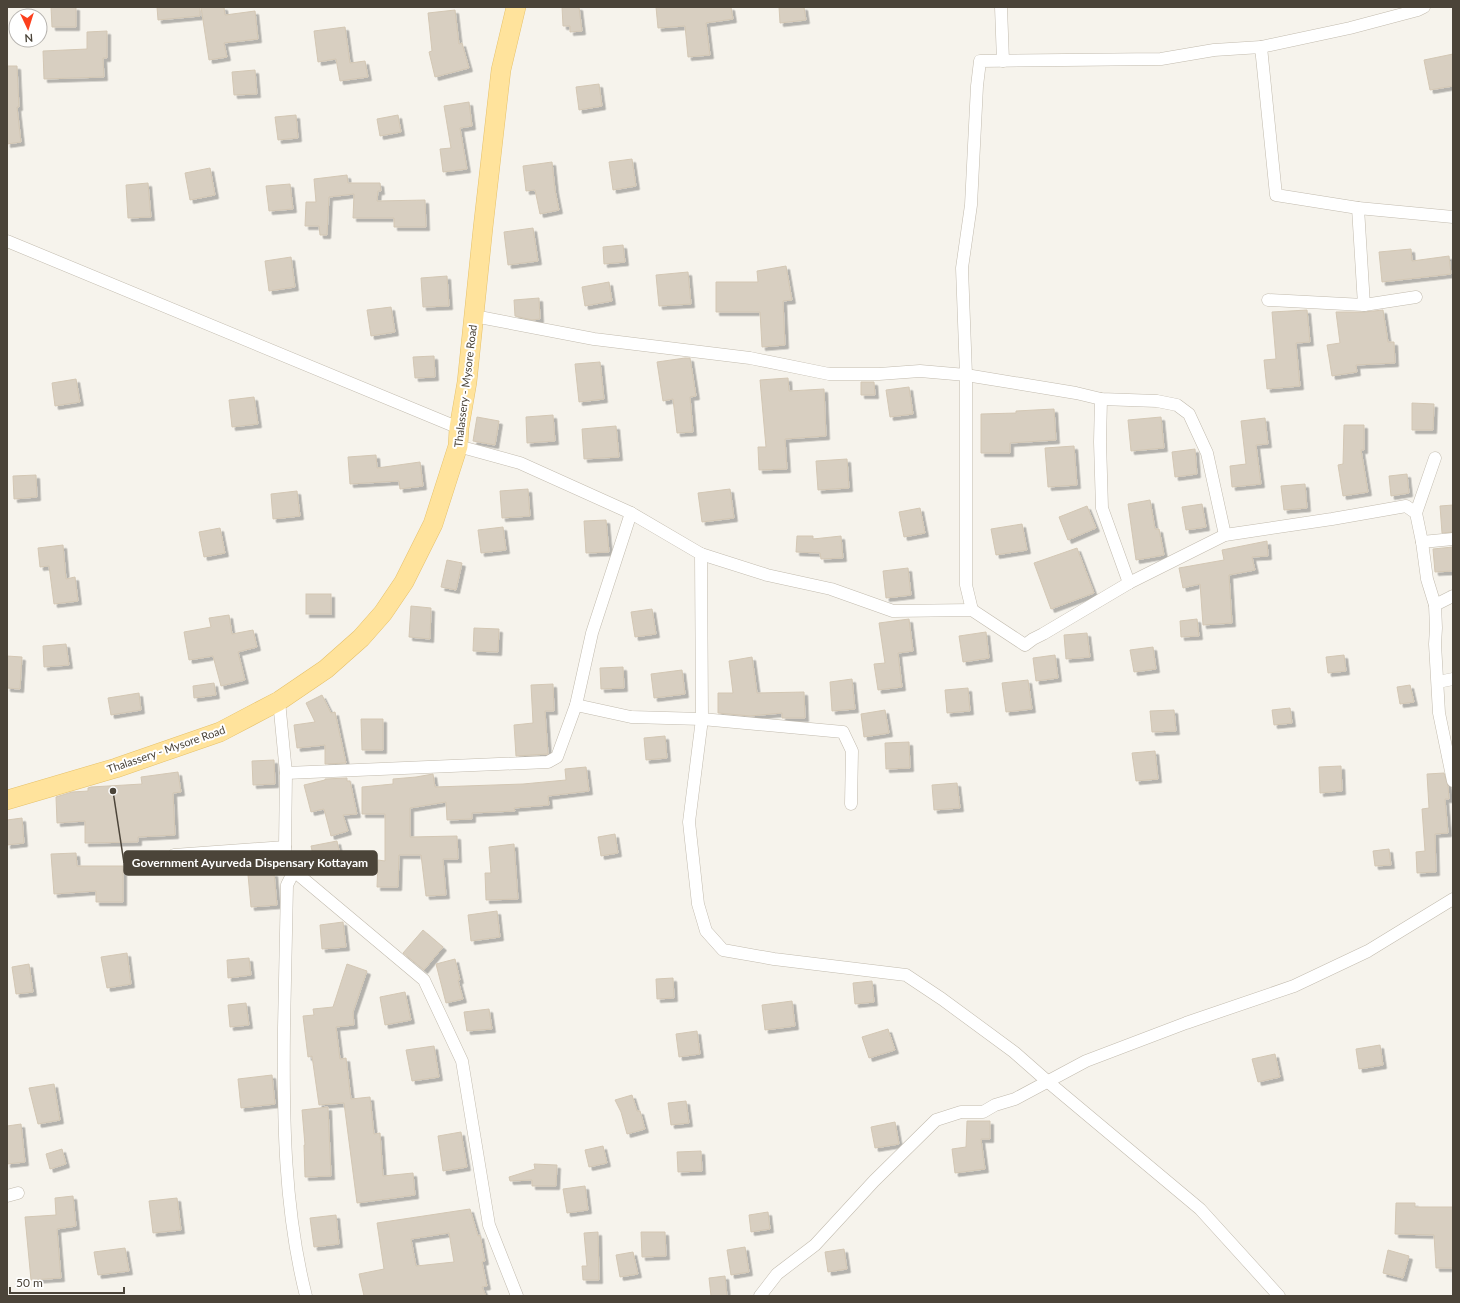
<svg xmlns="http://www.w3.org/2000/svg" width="1460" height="1303" font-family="Lato,sans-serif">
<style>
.building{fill:#d8cfc1;stroke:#d3c7b4;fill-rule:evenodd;filter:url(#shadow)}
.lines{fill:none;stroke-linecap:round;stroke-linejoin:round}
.street-casing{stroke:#c2bbae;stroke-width:13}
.primary-casing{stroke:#e6c16a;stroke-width:20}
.street{stroke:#fff;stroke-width:12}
.primary{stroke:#ffe39c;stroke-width:19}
.labels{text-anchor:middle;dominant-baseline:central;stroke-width:4;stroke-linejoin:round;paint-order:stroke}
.street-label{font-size:11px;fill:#4b4439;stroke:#fff}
.leader{fill:none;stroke:#4b4439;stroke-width:1.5}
.callout-dot{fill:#4b4439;stroke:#fff;stroke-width:1.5}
.callout{fill:#4b4439;stroke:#4b4439;stroke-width:1.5}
.callout-label{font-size:12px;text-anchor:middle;font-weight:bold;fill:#fff}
</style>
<defs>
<filter id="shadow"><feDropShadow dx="3.5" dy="3.5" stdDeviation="0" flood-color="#0004"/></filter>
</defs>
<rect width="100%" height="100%" fill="#f6f3ec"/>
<g class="building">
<polygon points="51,7 76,7 76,27 52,27"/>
<polygon points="157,7 200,7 200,16 158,20"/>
<polygon points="201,7 224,7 225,15 255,11 258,39 224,43 227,57 209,60"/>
<polygon points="562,7 579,7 582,31 570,32 570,26 563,26"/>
<polygon points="656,7 731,7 733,19 706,23 710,55 688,57 685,26 658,28"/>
<polygon points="779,7 804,7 806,20 780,23"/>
<polygon points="455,10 459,44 462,43 469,68 435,77 429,52 432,51 428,13"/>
<polygon points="345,27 350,63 365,61 368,77 340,81 336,59 318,62 314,31"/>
<polygon points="107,31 107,58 103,58 104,77 44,79 43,51 87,49 87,32"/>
<polygon points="1453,54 1453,86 1430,90 1424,60"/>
<polygon points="7,66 17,66 19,107 17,107 21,142 7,144"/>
<polygon points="255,70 257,94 234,95 232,72"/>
<polygon points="599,84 602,106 579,110 576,87"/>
<polygon points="469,102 472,126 460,128 467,169 443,172 440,149 451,148 444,106"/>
<polygon points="296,115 298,138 278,140 275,117"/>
<polygon points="398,115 401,132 380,136 377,119"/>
<polygon points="632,159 636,186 613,190 609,162"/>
<polygon points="552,162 555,190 559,210 540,214 535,190 526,191 523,166"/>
<polygon points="210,168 215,195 190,200 185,173"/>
<polygon points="347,175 348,183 380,183 381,191 378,191 377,201 425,200 426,227 394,227 394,218 353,218 354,194 329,197 327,235 320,235 319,226 305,226 306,202 316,202 314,179"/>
<polygon points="148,183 151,217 128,218 126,185"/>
<polygon points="290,184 293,209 269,211 266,186"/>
<polygon points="533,228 538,261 508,265 504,232"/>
<polygon points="623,245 625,262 604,264 603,247"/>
<polygon points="1411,249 1412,261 1449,256 1451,274 1382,282 1379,252"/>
<polygon points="291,257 295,287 269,291 265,261"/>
<polygon points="786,266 792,300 783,301 785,345 762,347 760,312 716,312 716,282 758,282 757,271"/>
<polygon points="688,272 691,304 659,306 656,275"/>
<polygon points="447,276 449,306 423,307 421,278"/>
<polygon points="609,282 612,301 585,306 582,287"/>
<polygon points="539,298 540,319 532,320 515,316 514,300"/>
<polygon points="391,307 395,332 371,336 367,310"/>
<polygon points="1307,310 1310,342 1296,343 1300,386 1267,389 1264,360 1276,359 1272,312"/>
<polygon points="1383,310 1388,342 1394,342 1395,363 1356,365 1357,372 1332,376 1327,345 1340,343 1336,312 1364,312"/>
<polygon points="434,356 435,377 415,378 413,357"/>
<polygon points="685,358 690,358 696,396 690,397 693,432 677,433 673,399 663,401 657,362"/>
<polygon points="600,362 604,399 579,402 575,364"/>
<polygon points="788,378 789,391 824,389 826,436 785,439 787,469 759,470 758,447 766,447 760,380"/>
<polygon points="76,379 80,402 55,406 52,383"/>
<polygon points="861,382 874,382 875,395 861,395"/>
<polygon points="909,387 913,414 890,417 886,390"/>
<polygon points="254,397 258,424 232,427 229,400"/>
<polygon points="1412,403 1434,404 1433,430 1412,430"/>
<polygon points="1054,409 1056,440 1010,443 1010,453 981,453 981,414 1016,413 1016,411"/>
<polygon points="553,415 555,441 527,443 526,417"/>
<polygon points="477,417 499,421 495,445 473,441"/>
<polygon points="1161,417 1164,448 1131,451 1128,420"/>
<polygon points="1265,418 1268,444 1256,445 1261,484 1232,487 1230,466 1246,464 1241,421"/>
<polygon points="1344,425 1364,425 1364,450 1361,450 1368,492 1343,496 1338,465 1343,464"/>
<polygon points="616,426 619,457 584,459 582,429"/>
<polygon points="1074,446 1077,485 1048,487 1045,448"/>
<polygon points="1195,449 1197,474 1175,477 1172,452"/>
<polygon points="376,455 377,468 420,462 423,486 400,489 399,481 350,484 348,457"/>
<polygon points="847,459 849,488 818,490 816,461"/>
<polygon points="1407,474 1409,493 1391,496 1389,476"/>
<polygon points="36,475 37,497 14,499 13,476"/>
<polygon points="1305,484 1307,508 1284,510 1281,486"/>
<polygon points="528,489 530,516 502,518 500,491"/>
<polygon points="730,489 734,518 702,522 698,493"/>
<polygon points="297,491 300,516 273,519 271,494"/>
<polygon points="1150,500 1155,529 1159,529 1164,555 1136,560 1128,504"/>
<polygon points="1202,504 1206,527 1186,530 1182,507"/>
<polygon points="1453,505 1453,532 1442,533 1440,506"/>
<polygon points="1087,506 1096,528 1068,540 1059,517"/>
<polygon points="920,508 925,533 904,537 899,512"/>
<polygon points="606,520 609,552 586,553 584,521"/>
<polygon points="1022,524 1027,550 996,555 991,529"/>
<polygon points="503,527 506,550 481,553 478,530"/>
<polygon points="220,528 225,553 204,557 199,532"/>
<polygon points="797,536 813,536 813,539 841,536 843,558 821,559 820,553 796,552"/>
<polygon points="1267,541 1268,556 1252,557 1255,570 1229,575 1232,623 1203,625 1200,584 1183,588 1179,568 1224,560 1222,550"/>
<polygon points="63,545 66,579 75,577 78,601 54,604 49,566 40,567 38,548"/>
<polygon points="1453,547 1453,571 1435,572 1433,549"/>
<polygon points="1077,548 1094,593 1051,609 1034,563"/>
<polygon points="447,560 462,563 456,590 441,587"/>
<polygon points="908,568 911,595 886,598 883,571"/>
<rect x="306" y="594" width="25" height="20"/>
<polygon points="411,606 431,608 430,639 409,637"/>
<polygon points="652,609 656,634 635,637 631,612"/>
<polygon points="229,615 232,634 253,630 257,647 238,652 245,680 221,686 213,656 189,660 184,632 211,627 209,618"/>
<polygon points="909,619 913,651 898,653 902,687 878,690 874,664 885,663 879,623"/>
<polygon points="1197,619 1199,636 1181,637 1180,621"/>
<polygon points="474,628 499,629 498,652 473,651"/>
<polygon points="986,632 989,658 963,662 959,636"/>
<polygon points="1087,633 1090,657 1066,659 1064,635"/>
<polygon points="66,644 69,665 44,667 43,646"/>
<polygon points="1153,647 1156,669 1134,672 1130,650"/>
<polygon points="1055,655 1058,678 1036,681 1033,658"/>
<polygon points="1344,655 1346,671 1328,673 1326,657"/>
<polygon points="7,656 22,657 20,689 7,688"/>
<polygon points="752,657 757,693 804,692 805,718 782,718 782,713 750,716 718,713 718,693 733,693 729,661"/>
<polygon points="623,667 624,688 601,689 600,668"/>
<polygon points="682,670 685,694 654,698 651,674"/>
<polygon points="852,679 855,709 832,711 830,682"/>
<polygon points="1028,680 1032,709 1006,712 1002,683"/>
<polygon points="214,683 216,695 194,698 193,686"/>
<polygon points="553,684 554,711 545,711 548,754 516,756 514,725 533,723 531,685"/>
<polygon points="1410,685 1414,702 1400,704 1397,687"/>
<polygon points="968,688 970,711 947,713 945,690"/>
<polygon points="139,693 141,710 111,715 108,698"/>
<polygon points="322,695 331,713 335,712 346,763 325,764 325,745 297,748 294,725 315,722 306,703"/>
<polygon points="1290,708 1292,723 1274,725 1272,710"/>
<polygon points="885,710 889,733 864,737 861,714"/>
<polygon points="1174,710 1176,731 1152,732 1150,711"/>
<polygon points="361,719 383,719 383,750 362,750"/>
<polygon points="665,736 667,758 646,760 644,738"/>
<polygon points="909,742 910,768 886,769 885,743"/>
<polygon points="1155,751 1158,779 1136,781 1132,753"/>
<polygon points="274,760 275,784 253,785 252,761"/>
<polygon points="1341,766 1342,791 1320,793 1319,767"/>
<polygon points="586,767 589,791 548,796 549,805 514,808 515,811 472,813 472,819 447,820 446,802 410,808 410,837 457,836 458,859 443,859 446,895 426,896 421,855 399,855 398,887 377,887 378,860 385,861 385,814 362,814 362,787 393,784 393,779 416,777 433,774 435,787 523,784 566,780 565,769"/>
<polygon points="178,772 181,792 173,793 175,835 138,837 138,842 85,843 85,821 57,823 56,797 72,792 88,791 88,788 91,787 142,784 141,777"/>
<polygon points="1444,773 1448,786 1449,799 1445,799 1448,833 1435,834 1436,872 1417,873 1416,852 1425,851 1422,809 1429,808 1427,774"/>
<polygon points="347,778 347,781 350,781 357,814 343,815 348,831 331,836 324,809 311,812 304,785 325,780 325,779"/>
<polygon points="957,783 960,808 934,810 932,785"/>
<polygon points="22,818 24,843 7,845 7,820"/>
<polygon points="615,834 618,853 601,856 598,837"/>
<polygon points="337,841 342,864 316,869 311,846"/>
<polygon points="514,844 518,899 486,900 485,873 491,873 489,847"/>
<polygon points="1389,849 1391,865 1375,866 1373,851"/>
<polygon points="76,853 77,866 123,866 123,902 96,902 96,891 54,894 51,854"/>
<polygon points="274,873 277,905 251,907 248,875"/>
<polygon points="497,911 500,937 471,941 468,915"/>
<polygon points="343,922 346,947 322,949 320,925"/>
<polygon points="423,930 443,947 424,970 403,953"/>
<polygon points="127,953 131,984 107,988 101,957"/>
<polygon points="249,958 251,975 228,978 227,960"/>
<polygon points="455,959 460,980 458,980 463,999 446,1003 436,964"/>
<polygon points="29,964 33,992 16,994 12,967"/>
<polygon points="347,964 367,971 353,1012 354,1025 336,1027 340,1059 346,1058 351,1099 370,1097 374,1134 380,1133 383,1176 413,1173 415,1195 357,1203 344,1103 319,1105 312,1056 308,1057 303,1016 314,1015 313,1009 333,1007"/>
<polygon points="673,978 674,998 657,999 656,979"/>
<polygon points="872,981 874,1002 855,1004 853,983"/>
<polygon points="405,992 411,1020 385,1025 380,997"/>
<polygon points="792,1001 795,1026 765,1030 762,1005"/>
<polygon points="246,1003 249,1025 230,1027 228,1005"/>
<polygon points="489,1009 492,1029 467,1031 464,1012"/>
<polygon points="888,1029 895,1050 869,1058 862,1037"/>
<polygon points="697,1031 700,1054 679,1057 676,1034"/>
<polygon points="1380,1045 1383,1065 1359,1069 1356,1049"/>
<polygon points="434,1046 439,1077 412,1081 406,1050"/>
<polygon points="1275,1054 1280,1077 1258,1082 1252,1059"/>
<polygon points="272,1075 275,1104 241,1108 238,1079"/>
<polygon points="54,1084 60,1120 38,1124 29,1088"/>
<polygon points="632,1095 637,1111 640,1111 645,1129 627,1134 621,1112 615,1100"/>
<polygon points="686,1101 689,1123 671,1125 668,1103"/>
<polygon points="328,1107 331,1176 305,1177 304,1145 305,1145 302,1110"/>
<polygon points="967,1121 990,1121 990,1139 981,1139 985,1169 955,1173 952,1149 966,1147"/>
<polygon points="895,1122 899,1144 875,1148 871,1127"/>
<polygon points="21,1124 25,1162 7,1164 7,1126"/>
<polygon points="461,1132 467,1167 443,1171 438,1136"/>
<polygon points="603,1146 607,1163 589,1167 585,1150"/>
<polygon points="62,1149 66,1164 50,1169 46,1154"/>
<polygon points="701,1151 702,1171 678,1172 677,1152"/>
<polygon points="534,1164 557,1165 556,1186 532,1186 532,1180 510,1181 509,1177 535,1169"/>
<polygon points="585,1186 588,1210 567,1213 563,1189"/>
<polygon points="73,1196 76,1226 57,1229 61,1278 31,1280 25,1217 56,1215 55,1198"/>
<polygon points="177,1198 181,1230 153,1233 149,1201"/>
<polygon points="1396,1203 1415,1203 1415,1207 1453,1207 1453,1268 1436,1268 1434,1235 1395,1234"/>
<path d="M470,1209L478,1236L480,1235L485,1261L482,1262L487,1286L482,1287L486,1296H364L359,1274L384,1269L377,1223ZM449,1233L454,1262L416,1266L411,1239Z"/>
<polygon points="768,1212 770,1229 751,1232 749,1215"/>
<polygon points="336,1215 339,1244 314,1247 310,1218"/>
<polygon points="598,1232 599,1280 583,1280 582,1266 587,1266 584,1233"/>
<polygon points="641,1232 665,1232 666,1256 642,1257"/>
<polygon points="745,1247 749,1272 731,1275 727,1250"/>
<polygon points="125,1248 129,1271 98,1275 94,1252"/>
<polygon points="844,1249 847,1269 828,1272 825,1252"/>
<polygon points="1388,1250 1409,1256 1403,1278 1383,1273"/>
<polygon points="633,1252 638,1274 620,1277 616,1255"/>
<polygon points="725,1276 727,1296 711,1296 709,1278"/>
</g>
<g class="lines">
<g class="street-casing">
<g id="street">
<polyline points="1001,7 1003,61"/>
<polyline points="1261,47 1350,28 1418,10 1424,7"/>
<polyline points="1358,208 1453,217"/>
<polyline points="7,241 459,428"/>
<polyline points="1268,300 1364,305"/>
<polyline points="474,316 594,339 750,358 829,374 879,374 920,371 966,375 1076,393 1101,399 1157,401 1177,405 1189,414 1207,453 1225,535"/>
<polyline points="1101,399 1100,442 1102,508 1129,583"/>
<polyline points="458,446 520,463 631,513 701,554 702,719 689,822 698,904 706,931 723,950 774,959 906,975 942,999 1014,1052 1047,1081 1200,1209 1279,1296"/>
<polyline points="1416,513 1435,458"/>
<polyline points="1422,542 1427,579 1435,605 1436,628 1435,644 1439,713 1453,781"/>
<polyline points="701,554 767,575 831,589 893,611 972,610 1025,645 1033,639 1043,634 1129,583 1225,535 1332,519 1406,506 1416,513 1422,542 1453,539"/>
<polyline points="1435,605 1453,596"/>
<polyline points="972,610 966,585 966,375 962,268 971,205 977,86 980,61 1161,59 1214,50 1261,47 1276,195 1358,208 1364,305 1416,297"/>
<polyline points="1438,682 1453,679"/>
<polyline points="279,701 286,773 285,847 286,859 294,871 424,980 462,1061 489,1225 517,1296"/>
<polyline points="576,705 631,717 702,719 843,732 852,751 851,804"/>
<polyline points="286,773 548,762 557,757 576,705 592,633 631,513"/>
<polyline points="174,855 285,847"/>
<path d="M294,871L287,885C286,933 285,980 284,1028C283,1118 284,1209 306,1296"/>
<polyline points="7,1196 18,1193"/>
<polyline points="760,1296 777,1274 815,1245 874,1181 936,1120 961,1112 983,1112 995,1105 1015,1099 1086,1061 1186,1023 1294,986 1368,951 1453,899"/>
</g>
</g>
<g class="primary-casing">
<polyline id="primary" points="7,800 116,768 220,732 279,701 326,669 361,638 383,613 404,582 433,524 458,446 459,428 467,382 483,228 501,70 516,7"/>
</g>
<use href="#street" class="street"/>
<use href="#primary" class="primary"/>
</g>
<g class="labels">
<g class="street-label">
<text transform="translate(465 386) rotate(-83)">Thalassery - Mysore Road</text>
<text transform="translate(166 749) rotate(-19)">Thalassery - Mysore Road</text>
</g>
</g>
<path class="leader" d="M113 791L124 863"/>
<circle class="callout-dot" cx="113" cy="791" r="4"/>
<rect class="callout" x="124" y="851" width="253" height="24" rx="4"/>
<g class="callout-label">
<text x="250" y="867">Government Ayurveda Dispensary Kottayam</text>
</g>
<rect width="1460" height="1303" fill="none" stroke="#4b4439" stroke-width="16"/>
<g transform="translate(28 28) rotate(176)"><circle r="19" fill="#ffffff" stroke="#b7b4b0"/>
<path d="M0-3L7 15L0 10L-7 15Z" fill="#fc3f1d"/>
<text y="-6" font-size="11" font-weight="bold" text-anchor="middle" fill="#4b4439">N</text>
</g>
<path d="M10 1287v6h114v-6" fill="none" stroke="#4b4439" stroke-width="2"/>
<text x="16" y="1287" font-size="12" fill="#4b4439" stroke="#ffffff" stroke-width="3" paint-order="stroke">50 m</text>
</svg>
